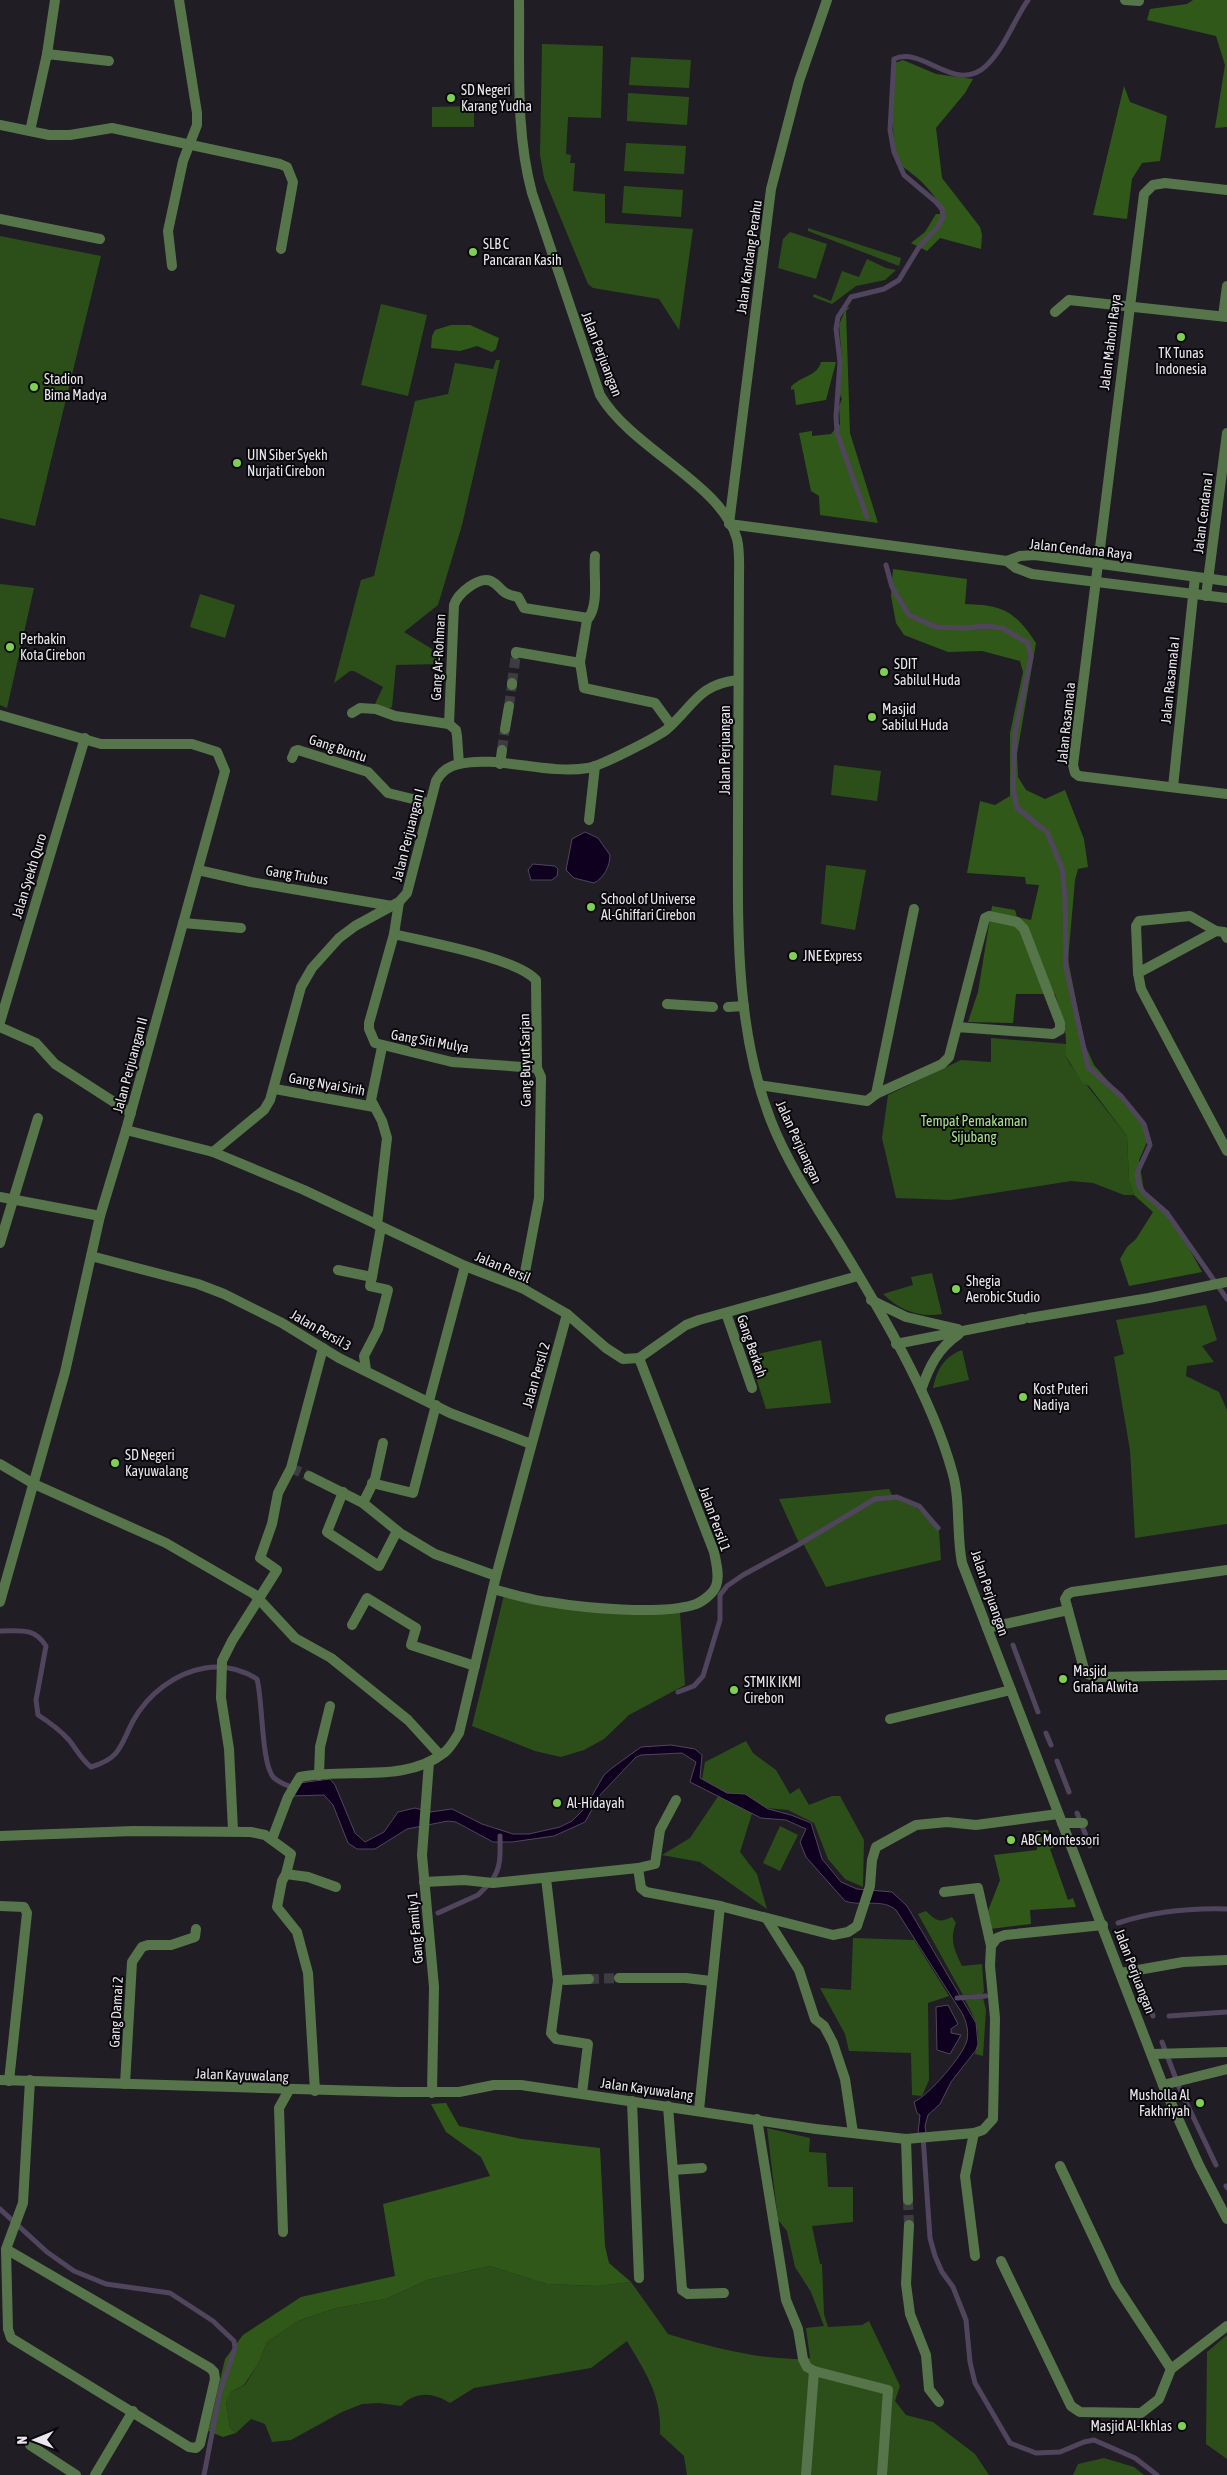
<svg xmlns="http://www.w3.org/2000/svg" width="1227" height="2475" font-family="'Asap Condensed',sans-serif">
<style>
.green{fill:#2c4f1a}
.forest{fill:#305919}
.water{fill:#0f0020;stroke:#51455e}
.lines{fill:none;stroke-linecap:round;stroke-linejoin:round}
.stream{stroke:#51455e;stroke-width:5}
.minor-tunnel{stroke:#3e3b43;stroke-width:10;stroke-dasharray:10 5;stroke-linecap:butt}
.minor{stroke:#57754a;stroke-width:10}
.tertiary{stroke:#57754a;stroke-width:10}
.poi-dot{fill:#7ed053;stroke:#09080b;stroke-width:2}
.labels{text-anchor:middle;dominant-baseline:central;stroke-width:4;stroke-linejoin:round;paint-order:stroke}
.poi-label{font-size:14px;fill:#eae7ed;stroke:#09080b;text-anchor:start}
.street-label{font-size:14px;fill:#eae7ed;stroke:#09080b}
.park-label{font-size:14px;fill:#a6e38a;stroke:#09080b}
</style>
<rect width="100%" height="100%" fill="#201d25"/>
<g class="green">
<polygon points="542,44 603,46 601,118 568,117 566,154 571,155 570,163 575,163 573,191 605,194 605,223 693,229 679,330 659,299 593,288 588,284 544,178 540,155"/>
<polygon points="631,57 691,60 689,88 629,85"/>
<polygon points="628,93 689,97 687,125 627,121"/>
<polygon points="474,106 474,127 432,127 432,107"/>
<polygon points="626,143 686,146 684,174 624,171"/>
<polygon points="624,186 683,190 681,217 622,213"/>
<polygon points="808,228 901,258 899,266 808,231"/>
<polygon points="790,232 827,244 816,279 778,268 783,239"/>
<polygon points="0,236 101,256 35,526 0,518"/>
<polygon points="867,259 886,268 896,270 885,280 856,286 832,304 813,297 814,294 831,301 842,271 859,277"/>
<polygon points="381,304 427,315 408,396 361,385"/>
<polygon points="496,360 500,360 462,525 438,605 404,632 442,655 440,664 396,665 392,707 389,709 375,704 383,687 354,671 350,671 334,683 361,580 374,576 415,401 448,394 455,363 493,369"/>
<polygon points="0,584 34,588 7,708 0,705"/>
<polygon points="200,594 235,605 225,638 190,627"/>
<polygon points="834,765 881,771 877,801 831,795"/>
<polygon points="826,865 866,870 855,930 821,924"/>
<polygon points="991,1038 1067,1044 1065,1055 1070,1064 1127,1136 1129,1181 1134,1195 1124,1195 1093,1183 1071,1181 950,1200 896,1198 882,1138 888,1095 961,1060 991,1062"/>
<path d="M932,1273L942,1314C918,1318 900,1310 883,1294L913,1285L911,1277Z"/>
<polygon points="1206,1305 1217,1340 1202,1346 1214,1362 1187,1366 1186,1376 1219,1392 1227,1410 1227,1524 1135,1538 1130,1450 1114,1357 1124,1354 1116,1320"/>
<polygon points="821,1340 831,1403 766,1409 749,1356"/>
<path d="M962,1350L969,1380L933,1388C937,1369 944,1357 962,1350Z"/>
<polygon points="889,1489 892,1495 915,1506 939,1531 941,1560 826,1587 804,1545 798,1541 779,1499"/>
<polygon points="504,1595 593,1612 680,1613 685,1685 629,1715 604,1739 584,1750 561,1757 535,1751 472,1726"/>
<polygon points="746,1741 753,1753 776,1770 790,1794 799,1788 809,1805 832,1796 840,1796 864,1840 863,1887 845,1879 828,1859 814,1823 788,1810 754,1807 740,1852 757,1874 767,1909 700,1862 662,1855 690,1838 719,1795 701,1785 705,1762"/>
<polygon points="780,1826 798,1835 780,1871 763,1863"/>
<path d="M926,1911C936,1921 939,1923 952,1917L956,1923C949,1940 955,1951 962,1966L982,1964L984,1992L982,1994L963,1995L918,1914Z"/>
<polygon points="853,1938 914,1940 949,1996 928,2003 929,2080 922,2096 912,2095 911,2053 849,2051 845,2034 820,1988 851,1990"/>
<path d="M983,1998L986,2010L983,2056L975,2054C983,2034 975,2018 965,2000Z"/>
<path d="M767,2128L810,2138L809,2152L826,2153L828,2187H853V2222L812,2226L820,2264H822L824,2314L828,2327L862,2325L869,2321L900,2386L895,2401L906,2415L933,2422L975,2454L989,2475H687L684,2456L660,2434C662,2395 645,2372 627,2341L591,2368L474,2388L450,2403C433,2392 415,2391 401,2406L379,2403L362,2404L342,2412L291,2440L272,2442L265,2424L251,2419L236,2433L230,2428L226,2400L231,2392L245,2385L258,2364L267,2342L298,2321L336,2308L386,2299L427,2280L490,2266L547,2284L598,2286L631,2282L668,2334C706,2346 771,2363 810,2358L806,2328L824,2326L811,2292L795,2267L787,2231L778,2220Z"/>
<polygon points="1227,2335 1227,2459 1206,2444 1207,2352"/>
<polygon points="1104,2458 1134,2467 1144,2475 1073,2475 1078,2464"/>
</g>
<g class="forest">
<polygon points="1193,0 1227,0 1227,127 1215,128 1225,65 1216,36 1147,20 1150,9 1187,4"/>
<path d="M903,60L936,74L973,79L965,93L936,128L942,178L980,227L982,235L981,249L940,238L927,251L911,243L925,232L936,214H945C938,199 925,183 911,173C908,170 905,169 902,166C887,144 895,90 895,63Z"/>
<polygon points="1124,86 1130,102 1167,116 1160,161 1142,163 1132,179 1127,219 1093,215"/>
<polygon points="850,307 846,311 850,433 878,523 820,515 819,496 811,491 799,433 812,431 812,436 831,434 840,424 839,406 842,399 839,393 842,360 839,325 846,308"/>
<polygon points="451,325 470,325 499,338 496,349 492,352 477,346 460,351 431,348 432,336 435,330"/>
<path d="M821,362H836L826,400L796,405L794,389L791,390V387C800,376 817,377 821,362Z"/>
<path d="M893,569L967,579L965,604C1003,605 1015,611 1036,643L1017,754L1018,777L1026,790L1045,799L1065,790L1084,839L1088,867L1078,869L1075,880L1068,960L1085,1045L1094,1065L1138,1115L1148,1140L1139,1160L1144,1191L1169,1212L1202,1272L1129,1286L1120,1259L1127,1247L1136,1239L1153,1212L1134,1195L1129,1181L1127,1136L1089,1086L1083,1083L1065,1055C1069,1034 1061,1014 1055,994H1016L1013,1023L968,1022L978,992L992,906L1015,910L1017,917L1031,920L1039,885L1026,884L1025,877L967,873L980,801L995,805L1010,796V733L1023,672L1020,661L982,651L948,652L904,635L896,623L891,596Z"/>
<polygon points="1048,1830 1054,1847 1050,1849 1068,1900 1073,1898 1076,1907 1030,1910 1031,1924 990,1929 988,1911 1000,1880 994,1855 1037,1850 1036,1831"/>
<polygon points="446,2103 459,2126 522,2139 600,2148 605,2246 609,2263 631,2282 598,2286 547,2284 490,2266 427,2280 386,2299 336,2308 298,2321 267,2342 258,2364 244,2385 231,2392 226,2401 230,2428 236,2433 223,2437 208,2431 225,2359 243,2335 301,2297 395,2276 383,2204 490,2176 481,2157 446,2132 431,2104"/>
</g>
<g class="water">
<path d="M585,832L598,838L610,855C610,866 604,878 594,883L574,878L566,870L572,839Z"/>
<polygon points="533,864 555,866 558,869 557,876 552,880 531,880 528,870"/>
<path d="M671,1745L695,1749L702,1755L700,1778L727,1793L745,1794L768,1809L791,1815L811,1823L822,1859L841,1882L857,1889L892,1892L907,1906L976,2023L978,2044L976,2050L951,2082L940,2104L928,2115L925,2126L926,2133H918L920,2115L917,2113L914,2102C928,2096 964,2055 967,2040C969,2030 966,2021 962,2013L896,1910C882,1898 862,1907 845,1901L806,1857L800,1842L806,1829L786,1820L761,1818L690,1782L696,1762L682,1753L641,1755L636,1757L600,1795L585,1822L554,1836L512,1842H493L456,1822L448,1821L407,1829L375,1849H357L348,1843L333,1805L324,1795L291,1796L299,1783L330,1779L335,1785L355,1833L365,1842L384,1832L398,1812L415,1808L430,1812L452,1809L482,1824L513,1834H529L560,1827L572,1821L585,1808L604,1775L612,1768L641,1747Z"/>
<polygon points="948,2005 958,2024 951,2029 951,2033 961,2035 950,2054 937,2050 936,2007"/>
</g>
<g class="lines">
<g class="stream">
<path d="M867,517L837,433L836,416L840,362L836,329L838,317L851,297L884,289L899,280L919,247L937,228L943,217L942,209L936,202L904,175L894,152L890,130L894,59C923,45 956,96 987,65C1005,47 1014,20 1028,0"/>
<polyline points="886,565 892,587 909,615 936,627 965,628 986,626 1002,628 1028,643 1031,657 1015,733 1013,787 1017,808 1047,832 1062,868 1065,897 1066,967 1088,1067 1121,1096 1144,1124 1150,1145 1137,1173 1139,1186 1144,1193 1167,1213 1227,1299"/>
<polyline points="978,1552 980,1553"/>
<path d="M0,1631C20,1631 34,1627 46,1646L36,1700L38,1715C49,1722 60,1730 69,1740C77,1750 81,1759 91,1767C121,1758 120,1746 133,1721C148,1694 175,1673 205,1668C225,1665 241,1669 257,1679C263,1701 261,1765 274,1778C279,1782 288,1786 295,1788"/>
<polyline points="1013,1645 1038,1712"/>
<polyline points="678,1692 694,1686 703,1676 720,1620 720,1595 727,1586 743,1575 798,1545 875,1499 897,1497 919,1506 938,1528"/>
<polyline points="1046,1733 1051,1745"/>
<polyline points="1057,1761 1069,1792"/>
<polyline points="1077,1813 1090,1846"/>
<path d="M492,1880C502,1867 500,1851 500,1836"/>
<polyline points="438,1913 478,1895 488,1885"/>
<path d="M1118,1923C1152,1912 1192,1908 1227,1909"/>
<polyline points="1132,1960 1153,2016"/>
<polyline points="957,1998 986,1996"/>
<polyline points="1169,2016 1227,2012"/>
<polyline points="1162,2042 1179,2087 1216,2165"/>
<polyline points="923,2136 930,2238 935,2256 942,2272 953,2287 966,2320 970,2362 975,2383 1010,2443 1036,2453 1060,2452 1084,2442 1094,2440 1135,2458 1157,2475"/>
<polyline points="1226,2186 1227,2188"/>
<polyline points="0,2209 47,2252 74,2271 106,2284 170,2293 213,2321 234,2341 235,2348 220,2392 204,2475"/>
</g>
<g class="minor-tunnel">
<polyline points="512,683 516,654"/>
<polyline points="509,706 512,685"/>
<polyline points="502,750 505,729"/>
<polyline points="291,1468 309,1476"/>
<polyline points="589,1979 619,1978"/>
<polyline points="908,2200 909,2225"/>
</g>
<g class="minor">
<polyline points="827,0 799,81 771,189 729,524 1007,561 1016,568 1032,574 1227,598"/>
<polyline points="1125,0 1139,1"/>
<polyline points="47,54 55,0"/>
<polyline points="0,125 49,135 70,135 112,128 280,164 287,167 293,182 281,249"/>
<polyline points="30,131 47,54 109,61"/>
<polyline points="1227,190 1165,183 1153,185 1144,194 1073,765 1075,773 1079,776 1227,794"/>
<polyline points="0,219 100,239"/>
<polyline points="172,266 168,231 183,161 197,125 197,113 179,0"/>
<polyline points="1055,312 1069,300 1227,317"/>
<polyline points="1223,316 1227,286"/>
<path d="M595,556C593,575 600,605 587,620L580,662L584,688L655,703L671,725"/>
<polyline points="1007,561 1020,556 1035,555 1227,581"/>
<polyline points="1206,596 1227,433"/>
<polyline points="516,654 516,652 580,663"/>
<polyline points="512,685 512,683"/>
<polyline points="352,713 360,708 376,709 395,716 449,724 456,730 457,736 459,764"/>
<polyline points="0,715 101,744 192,744 217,752 225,771 126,1130 100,1216 65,1372 0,1602"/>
<path d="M449,724L454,605C458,593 479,576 491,581C503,587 498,593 518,597L524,608L588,618"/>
<polyline points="505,729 509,706"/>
<polyline points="292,758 295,751 298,750 368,772 388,793 429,803"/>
<polyline points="500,764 502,750"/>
<polyline points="1173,787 1195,577"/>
<polyline points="589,820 595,766"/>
<polyline points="198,870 251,882 392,906"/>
<polyline points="399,902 394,934 369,1023 369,1029 375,1043 452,1062 537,1068"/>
<polyline points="183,923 241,928"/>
<path d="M394,934C425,942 517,958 536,980L537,1068L541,1077L539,1198L522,1288"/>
<polyline points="1227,938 1224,932 1216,931 1138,973 1141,989 1227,1151"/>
<polyline points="1138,973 1136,926 1139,921 1190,916 1216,931"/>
<polyline points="667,1004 713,1007"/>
<polyline points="728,1007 744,1006"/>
<polyline points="0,1022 85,738"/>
<polyline points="0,1027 36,1043 55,1064 131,1113"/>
<polyline points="759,1085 867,1101 876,1094 942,1064 949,1057 985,918 989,916 1017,922 1024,929 1060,1023 1060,1030 1053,1034 957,1027"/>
<polyline points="275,1089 374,1107"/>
<polyline points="876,1094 914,909"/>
<polyline points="126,1130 213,1152 304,1190 465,1266 522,1288 567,1314 606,1348 623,1359 639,1358 686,1325 699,1320 858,1276"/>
<path d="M213,1152L264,1110L270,1100L301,987L312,968L339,938L355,926L399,902L407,893L436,781C441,772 448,766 459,764C497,755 547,775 588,768C601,766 655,738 666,730C693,707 698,684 738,680"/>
<polyline points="0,1197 100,1216"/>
<polyline points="377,1225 387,1138 382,1121 371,1100 382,1047"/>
<polyline points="0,1243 38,1118"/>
<polyline points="91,1256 198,1284 224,1294 282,1323 339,1358 450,1413 531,1444"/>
<polyline points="338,1270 372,1277 381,1227"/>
<polyline points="871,1300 906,1317 958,1329"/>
<polyline points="726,1313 752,1388"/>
<polyline points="1029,1318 1149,1298 1227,1282"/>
<polyline points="896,1344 1023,1319"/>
<polyline points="366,1370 364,1356 378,1329 388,1290 370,1286 372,1277"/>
<path d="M921,1390C929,1367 938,1348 959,1334"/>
<polyline points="429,1401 465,1266"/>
<polyline points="0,1464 34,1484 166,1543 254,1594 295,1638 331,1658 408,1720 440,1755"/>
<polyline points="309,1476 363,1503 400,1533 435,1554 496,1576"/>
<polyline points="372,1483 413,1493 436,1405"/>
<polyline points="343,1492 327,1532 379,1566 397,1531"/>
<polyline points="363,1503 375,1479 383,1443"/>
<path d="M493,1589C512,1594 530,1600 549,1602C584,1608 660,1615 693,1605C701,1603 713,1594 716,1586C720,1576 716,1562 714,1552L639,1358"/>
<polyline points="1068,1610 1065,1599 1068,1594 1072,1592 1227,1570"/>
<polyline points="352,1625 367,1598 416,1628 411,1645 475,1666"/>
<polyline points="987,1628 1068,1610 1084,1669 1088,1674 1096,1677 1227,1675"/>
<polyline points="890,1719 1011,1690"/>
<polyline points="429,1762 422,1855 434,1987 432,2093"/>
<polyline points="319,1775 320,1747 330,1706"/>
<polyline points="1062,1823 1083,1823"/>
<polyline points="233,1830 229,1749 221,1698 222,1661 232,1641 277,1570 260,1558 272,1524 278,1493 291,1468 323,1348"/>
<polyline points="0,1836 133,1831 251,1832 265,1835 291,1854 286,1874"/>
<path d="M272,1839L288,1797L300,1777C347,1767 405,1784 445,1752C451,1747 455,1739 459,1733L496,1576L567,1314"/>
<polyline points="638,1868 655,1864 660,1830 676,1800"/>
<polyline points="546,1878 558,1981 551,2033 556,2039 588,2044 582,2093"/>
<polyline points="424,1882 464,1880 493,1883 638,1868 641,1888 646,1892 720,1906 833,1935 848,1932 857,1926 870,1886 872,1860 876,1847 916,1825 947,1822 976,1825 1058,1814"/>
<polyline points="944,1892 978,1888 991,1946"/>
<polyline points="0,1906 24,1907 27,1913 9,2081"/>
<polyline points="767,1919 799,1970 815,2019 824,2026 833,2043 845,2079 853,2133"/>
<polyline points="1121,1973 1183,1962 1227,1960"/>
<polyline points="619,1978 686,1978 711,1981"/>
<polyline points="565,1980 589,1979"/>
<polyline points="1152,2054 1227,2052"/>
<polyline points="0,2080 398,2092 459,2092 494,2085 521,2085 816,2129 906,2139 974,2133 983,2130 993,2119 995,2018 990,1966 991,1946 997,1938 1005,1935 1103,1925"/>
<polyline points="125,2084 132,1962 142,1947 148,1945 171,1945 195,1937 196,1929"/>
<polyline points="1163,2085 1227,2069"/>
<polyline points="315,2091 308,1973 297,1932 277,1907 282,1881 286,1874 308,1877 336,1887"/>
<polyline points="632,2101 639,2278"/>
<polyline points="668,2106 682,2290 688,2294 724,2293"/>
<polyline points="699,2110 720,1906"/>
<polyline points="757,2119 786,2300 798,2329 803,2359 807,2367 814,2371 888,2390 882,2475"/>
<polyline points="974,2133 965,2176 975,2256"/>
<polyline points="906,2139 908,2200"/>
<polyline points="1060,2166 1116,2285 1171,2369"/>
<polyline points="673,2170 702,2168"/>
<polyline points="909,2225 906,2284 910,2314 926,2355 929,2389 939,2402"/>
<polyline points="283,2232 279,2108 289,2090"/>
<polyline points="6,2249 210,2368 214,2372 215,2379 200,2444 196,2448 189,2447 11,2338 8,2329 6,2249 23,2203 30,2080"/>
<polyline points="1001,2261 1071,2406 1080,2412 1141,2413 1159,2399 1171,2369 1227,2326"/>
<polyline points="30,2445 76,2475"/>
<polyline points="95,2475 133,2411"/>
<polyline points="806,2475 814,2371"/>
</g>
<path class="tertiary" d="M519,0C520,65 515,130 532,193L600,395C632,449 722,484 737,539C740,551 739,566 739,578C739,659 738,741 738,822C738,922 734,1026 771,1121C788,1164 814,1203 839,1243C880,1310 931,1395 952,1471C961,1501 956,1533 962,1563L1163,2085L1199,2165L1227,2219"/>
</g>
<g class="poi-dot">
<circle cx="451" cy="98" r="5"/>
<circle cx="473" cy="252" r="5"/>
<circle cx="1181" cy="337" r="5"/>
<circle cx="34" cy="387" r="5"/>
<circle cx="237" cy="463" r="5"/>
<circle cx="10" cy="647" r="5"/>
<circle cx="884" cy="672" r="5"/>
<circle cx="872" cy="717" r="5"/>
<circle cx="591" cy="907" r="5"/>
<circle cx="793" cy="956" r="5"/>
<circle cx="956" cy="1289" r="5"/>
<circle cx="1023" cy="1397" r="5"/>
<circle cx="115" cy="1463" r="5"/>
<circle cx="1063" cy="1679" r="5"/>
<circle cx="734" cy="1690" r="5"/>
<circle cx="557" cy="1803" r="5"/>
<circle cx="1011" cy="1840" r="5"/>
<circle cx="1200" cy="2103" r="5"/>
<circle cx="1182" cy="2426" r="5"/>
</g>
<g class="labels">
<g class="poi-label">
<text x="461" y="90">SD Negeri<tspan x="461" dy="16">Karang Yudha</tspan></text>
<text x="483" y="244">SLB C<tspan x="483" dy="16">Pancaran Kasih</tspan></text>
<text x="1181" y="353" text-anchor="middle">TK Tunas<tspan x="1181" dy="16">Indonesia</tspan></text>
<text x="44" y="379">Stadion<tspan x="44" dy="16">Bima Madya</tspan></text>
<text x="247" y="455">UIN Siber Syekh<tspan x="247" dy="16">Nurjati Cirebon</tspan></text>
<text x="20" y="639">Perbakin<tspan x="20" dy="16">Kota Cirebon</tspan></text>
<text x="894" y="664">SDIT<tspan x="894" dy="16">Sabilul Huda</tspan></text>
<text x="882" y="709">Masjid<tspan x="882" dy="16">Sabilul Huda</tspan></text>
<text x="601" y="899">School of Universe<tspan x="601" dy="16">Al-Ghiffari Cirebon</tspan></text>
<text x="803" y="956">JNE Express</text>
<text x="966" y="1281">Shegia<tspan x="966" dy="16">Aerobic Studio</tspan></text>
<text x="1033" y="1389">Kost Puteri<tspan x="1033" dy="16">Nadiya</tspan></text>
<text x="125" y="1455">SD Negeri<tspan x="125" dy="16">Kayuwalang</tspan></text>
<text x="1073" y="1671">Masjid<tspan x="1073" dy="16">Graha Alwita</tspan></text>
<text x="744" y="1682">STMIK IKMI<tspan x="744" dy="16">Cirebon</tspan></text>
<text x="567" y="1803">Al-Hidayah</text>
<text x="1021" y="1840">ABC Montessori</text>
<text x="1190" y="2095" text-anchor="end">Musholla Al<tspan x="1190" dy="16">Fakhriyah</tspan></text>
<text x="1172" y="2426" text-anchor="end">Masjid Al-Ikhlas</text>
</g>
<g class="street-label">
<text transform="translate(749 257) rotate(-82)">Jalan Kandang Perahu</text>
<text transform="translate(1110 342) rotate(-83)">Jalan Mahoni Raya</text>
<text transform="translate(602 354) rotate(69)">Jalan Perjuangan</text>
<text transform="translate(1203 513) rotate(-83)">Jalan Cendana I</text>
<text transform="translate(1081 549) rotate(6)">Jalan Cendana Raya</text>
<text transform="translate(438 657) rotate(-87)">Gang Ar-Rohman</text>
<text transform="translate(1170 680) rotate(-84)">Jalan Rasamala I</text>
<text transform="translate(1066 723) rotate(-84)">Jalan Rasamala</text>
<text transform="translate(338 748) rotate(18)">Gang Buntu</text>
<text transform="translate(725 750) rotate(-90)">Jalan Perjuangan</text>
<text transform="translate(408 835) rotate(-76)">Jalan Perjuangan I</text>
<text transform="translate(297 875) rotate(9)">Gang Trubus</text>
<text transform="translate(29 876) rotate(-73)">Jalan Syekh Quro</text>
<text transform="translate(430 1041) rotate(10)">Gang Siti Mulya</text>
<text transform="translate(525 1060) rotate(-91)">Gang Buyut Sarjan</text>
<text transform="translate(130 1065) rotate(-75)">Jalan Perjuangan II</text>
<text transform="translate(327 1084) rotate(10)">Gang Nyai Sirih</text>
<text transform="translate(799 1142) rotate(65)">Jalan Perjuangan</text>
<text transform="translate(503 1267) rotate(23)">Jalan Persil</text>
<text transform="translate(321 1330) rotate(30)">Jalan Persil 3</text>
<text transform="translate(752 1346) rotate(71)">Gang Berkah</text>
<text transform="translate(536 1375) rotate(-74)">Jalan Persil 2</text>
<text transform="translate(715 1519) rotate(70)">Jalan Persil 1</text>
<text transform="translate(990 1593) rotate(71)">Jalan Perjuangan</text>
<text transform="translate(415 1928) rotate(-95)">Gang Family 1</text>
<text transform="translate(1135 1971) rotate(69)">Jalan Perjuangan</text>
<text transform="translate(116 2012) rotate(-87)">Gang Damai 2</text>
<text transform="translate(242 2075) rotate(2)">Jalan Kayuwalang</text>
<text transform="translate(647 2089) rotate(8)">Jalan Kayuwalang</text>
</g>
<g class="park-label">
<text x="974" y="1121">Tempat Pemakaman<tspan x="974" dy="16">Sijubang</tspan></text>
</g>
</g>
<g transform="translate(35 2440) rotate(269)" stroke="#09080b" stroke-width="4" paint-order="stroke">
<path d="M0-4L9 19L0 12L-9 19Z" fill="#eae7ed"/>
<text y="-8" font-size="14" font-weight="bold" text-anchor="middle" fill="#eae7ed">N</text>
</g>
</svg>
